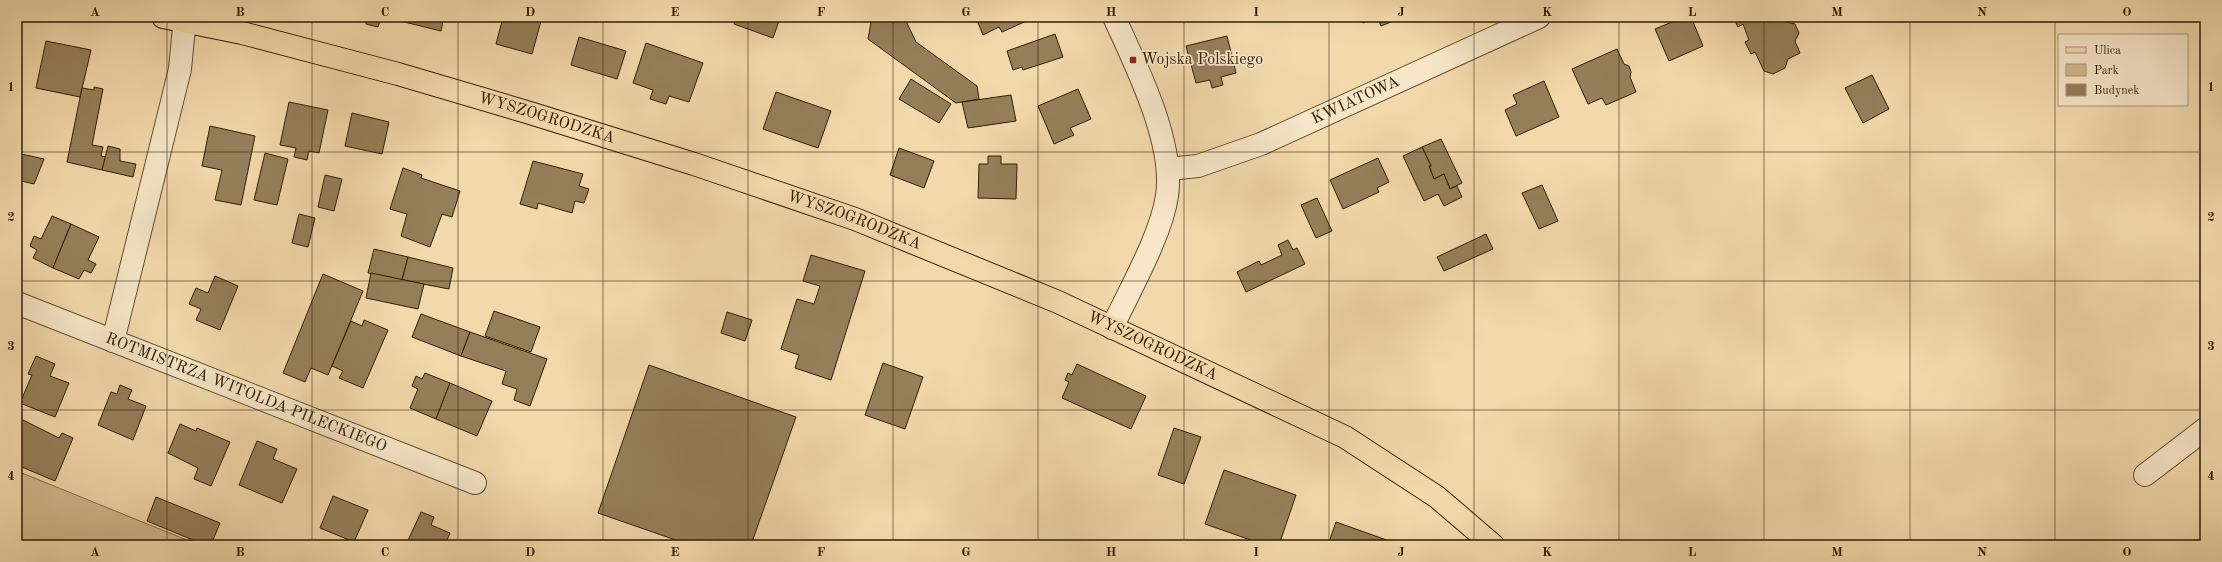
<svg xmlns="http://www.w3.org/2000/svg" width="2222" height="562" font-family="'Old Standard TT',serif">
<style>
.green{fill:#d1b98f;stroke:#816c48}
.building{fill:#957f5a;stroke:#311e02}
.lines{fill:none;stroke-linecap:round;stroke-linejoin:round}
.minor-casing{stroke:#614d2c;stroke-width:24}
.major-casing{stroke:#311e02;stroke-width:24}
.minor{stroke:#f7e6c9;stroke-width:22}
.major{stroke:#f2d9ac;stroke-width:22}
.grid{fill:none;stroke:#311e02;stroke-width:1;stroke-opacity:0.55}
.poi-dot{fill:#8f2418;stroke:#f7e6c9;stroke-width:1.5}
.labels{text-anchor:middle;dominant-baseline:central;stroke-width:3.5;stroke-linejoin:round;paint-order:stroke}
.poi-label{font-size:16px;fill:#311e02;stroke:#f7e6c9;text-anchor:start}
.street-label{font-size:16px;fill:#311e02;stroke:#f7e6c9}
.neatline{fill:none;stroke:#311e02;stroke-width:1.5}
.grid-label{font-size:13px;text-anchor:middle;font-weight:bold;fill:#311e02}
</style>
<rect width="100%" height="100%" fill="#f2d9ac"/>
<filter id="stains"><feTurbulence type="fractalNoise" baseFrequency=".005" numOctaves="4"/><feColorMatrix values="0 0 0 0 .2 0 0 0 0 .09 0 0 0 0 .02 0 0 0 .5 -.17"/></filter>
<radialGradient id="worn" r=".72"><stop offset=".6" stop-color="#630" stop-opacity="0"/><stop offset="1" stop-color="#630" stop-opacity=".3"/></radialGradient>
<polygon class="green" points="17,471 199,545 17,545"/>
<g class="building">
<polygon points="367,17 396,17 396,20 381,17 378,27 366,24"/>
<polygon points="396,17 444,17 441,31 396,20"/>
<polygon points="503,17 527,17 541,21 532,54 496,44"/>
<polygon points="580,17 598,17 597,22 580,19"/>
<polygon points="737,17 779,17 780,18 773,38 734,24"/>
<polygon points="872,17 904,17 916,42 977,86 979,99 956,103 868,39"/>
<polygon points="967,17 1032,17 1033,18 1002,32 999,27 983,35 976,18 969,21"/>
<polygon points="1361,17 1388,17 1391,22 1381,26 1377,17 1363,23"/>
<polygon points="1684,17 1691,17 1703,46 1669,61 1655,29"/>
<polygon points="1733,17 1784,17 1786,22 1795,24 1799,33 1795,41 1800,53 1788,59 1785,68 1773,74 1764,71 1755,52 1751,54 1745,42 1749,40 1743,24 1738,27"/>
<polygon points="1055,34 1063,57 1023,70 1022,67 1013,70 1007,51"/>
<polygon points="1227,36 1236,73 1221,77 1223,85 1212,88 1210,80 1196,83 1186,46"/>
<polygon points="579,37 626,51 617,79 571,65"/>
<polygon points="46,41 91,50 80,97 36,88"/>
<polygon points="646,43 703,63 689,102 669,96 666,104 650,99 653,90 633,83"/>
<polygon points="1617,49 1624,64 1629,66 1631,72 1630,77 1636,92 1606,105 1602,98 1588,104 1572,69"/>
<polygon points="1872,75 1889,109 1863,123 1845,88"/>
<polygon points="911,79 951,104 939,123 899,99"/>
<polygon points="1544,81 1559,117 1516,136 1505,110 1517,104 1513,95"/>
<polygon points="94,87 103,89 92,145 103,147 101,156 106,157 102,170 67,162 82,88 94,90"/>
<polygon points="1078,89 1091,119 1070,128 1074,135 1054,144 1038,106"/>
<polygon points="776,92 831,111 818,148 763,129"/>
<polygon points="1011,95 1016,121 968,128 962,102"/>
<polygon points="289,102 328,110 319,153 309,151 307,160 294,157 296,148 280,145"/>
<polygon points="352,113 389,122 382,154 345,146"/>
<polygon points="210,126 255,136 241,205 215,200 222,170 202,166"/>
<polygon points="1441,139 1462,183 1450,189 1444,174 1434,179 1429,166 1431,166 1422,147"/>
<polygon points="108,146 120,149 120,161 136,164 133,177 102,170"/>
<polygon points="1422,147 1431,166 1429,166 1434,179 1444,174 1450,189 1457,186 1462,197 1444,206 1438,194 1424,201 1403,156"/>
<polygon points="899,148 934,161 924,188 890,175"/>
<polygon points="17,153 44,159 34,184 17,180"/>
<polygon points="265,153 288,159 277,205 254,200"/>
<polygon points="988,156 1001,156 1001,164 1017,164 1016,199 978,198 979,164 988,164"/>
<polygon points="1378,158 1389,182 1377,188 1379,192 1343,209 1330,180"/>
<polygon points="533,161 583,174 579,186 589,189 584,203 575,201 572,213 538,203 537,209 520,204"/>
<polygon points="403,168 422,175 421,178 460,191 452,217 442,214 430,247 401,236 407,214 390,209"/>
<polygon points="325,175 342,179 334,211 318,207"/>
<polygon points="1542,185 1558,221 1539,229 1522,193"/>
<polygon points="1317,198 1332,231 1316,238 1301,205"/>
<polygon points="299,214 315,218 308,247 292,243"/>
<polygon points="52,216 71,224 53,268 33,258 37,250 30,246 34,236 41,239"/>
<polygon points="71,224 99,237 88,260 96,264 91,273 84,270 79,279 53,268"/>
<polygon points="1486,234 1493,249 1444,271 1437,257"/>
<polygon points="1288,240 1293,250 1297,248 1305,264 1246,292 1237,272 1259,261 1261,265 1282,255 1278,245"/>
<polygon points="374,249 408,257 402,280 368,273"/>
<polygon points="811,255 865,271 831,380 795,368 799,355 781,349 797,299 814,304 820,286 803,281"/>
<polygon points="408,257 453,268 449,289 402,280"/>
<polygon points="371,273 424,284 418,309 366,298"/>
<polygon points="323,274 363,291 328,375 311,368 305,382 283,373"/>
<polygon points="215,276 238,286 220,330 196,320 201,309 189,304 196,288 208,293"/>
<polygon points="494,311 540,327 531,352 485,336"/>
<polygon points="727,312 752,320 745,341 721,333"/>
<polygon points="421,314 470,332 461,356 412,337"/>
<polygon points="364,320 388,330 363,388 339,378 343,371 332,366 351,321 362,326"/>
<polygon points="470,332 547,359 530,406 514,400 517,389 502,384 506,371 461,356"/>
<polygon points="36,356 55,364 50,376 69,383 55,417 20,403 32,375 28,374"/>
<polygon points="883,363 923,377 905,429 865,415"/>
<polygon points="1077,364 1146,396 1131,429 1062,398 1069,382 1065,380 1068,373 1072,375"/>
<polygon points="649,365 796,417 751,545 690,545 598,513"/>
<polygon points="425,373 450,383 436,419 410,408 418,389 412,386 416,376 422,379"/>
<polygon points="450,383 492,401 477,436 436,419"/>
<polygon points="120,385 132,390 128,399 146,406 133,440 98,425 111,392 117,394"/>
<polygon points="17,417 59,438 62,433 73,438 55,481 17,465"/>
<polygon points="180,424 196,431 197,428 230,442 211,486 194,479 198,468 168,453"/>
<polygon points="1174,428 1201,437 1184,484 1158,475"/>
<polygon points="257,441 277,449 273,459 297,469 282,503 239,485"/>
<polygon points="1224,470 1296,495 1279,545 1265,545 1205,524"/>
<polygon points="333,496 368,510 354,542 320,528"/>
<polygon points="156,497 220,523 211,545 205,545 147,521"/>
<polygon points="421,512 434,517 431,525 450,533 445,545 406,545"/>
<polygon points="1336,522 1398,544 1328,545"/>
</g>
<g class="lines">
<g class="minor-casing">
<g id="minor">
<path id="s1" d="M1168,169L1198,166L1261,144L1539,17"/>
<path id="s2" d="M17,303L475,483"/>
<path d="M1112,328C1129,291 1161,236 1167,196C1175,142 1136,66 1114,17"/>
<polyline points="113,341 180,69 185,17"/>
<polyline points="2145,475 2205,429"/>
</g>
</g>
<g class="major-casing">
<g id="major">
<path id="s3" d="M163,17L242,33L398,74L530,113L694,164L855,219L1058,302L1345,437L1437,497L1493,545"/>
</g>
</g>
<use href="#minor" class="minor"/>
<use href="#major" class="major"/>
</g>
<path class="grid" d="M167,17V545M312,17V545M458,17V545M603,17V545M748,17V545M893,17V545M1038,17V545M1184,17V545M1329,17V545M1474,17V545M1619,17V545M1764,17V545M1910,17V545M2055,17V545M17,152H2205M17,281H2205M17,410H2205"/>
<rect class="poi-dot" x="1129" y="56" width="8" height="8" rx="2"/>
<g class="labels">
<g class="poi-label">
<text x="1141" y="60">Wojska Polskiego</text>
</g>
<g class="street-label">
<text stroke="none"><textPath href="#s1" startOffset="201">KWIATOWA</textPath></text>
<text stroke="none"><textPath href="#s3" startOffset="397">WYSZOGRODZKA</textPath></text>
<text stroke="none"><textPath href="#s3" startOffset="721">WYSZOGRODZKA</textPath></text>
<text stroke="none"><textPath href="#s3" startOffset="1045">WYSZOGRODZKA</textPath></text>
<text stroke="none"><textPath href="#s2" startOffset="246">ROTMISTRZA WITOLDA PILECKIEGO</textPath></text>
</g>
</g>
<rect width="2222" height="562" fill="none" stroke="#f2d9ac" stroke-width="44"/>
<rect x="2058" y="34" width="130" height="72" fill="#f7e6c9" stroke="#a89679"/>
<rect x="2066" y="47" width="20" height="6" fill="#f2d9ac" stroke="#a89679"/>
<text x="2094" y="54" font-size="12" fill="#311e02">Ulica</text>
<rect x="2066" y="64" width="20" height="12" fill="#d1b98f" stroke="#a89679"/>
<text x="2094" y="74" font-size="12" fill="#311e02">Park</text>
<rect x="2066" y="84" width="20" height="12" fill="#957f5a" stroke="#a89679"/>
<text x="2094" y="94" font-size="12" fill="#311e02">Budynek</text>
<rect x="22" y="22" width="2178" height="518" class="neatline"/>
<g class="grid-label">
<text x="95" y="16">A</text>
<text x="240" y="16">B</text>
<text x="385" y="16">C</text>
<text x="530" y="16">D</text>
<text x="675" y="16">E</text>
<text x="821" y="16">F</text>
<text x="966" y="16">G</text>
<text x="1111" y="16">H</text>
<text x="1256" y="16">I</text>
<text x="1401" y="16">J</text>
<text x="1547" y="16">K</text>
<text x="1692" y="16">L</text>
<text x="1837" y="16">M</text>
<text x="1982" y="16">N</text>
<text x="2127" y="16">O</text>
<text x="11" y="91">1</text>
<text x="2211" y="91">1</text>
<text x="11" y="221">2</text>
<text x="2211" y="221">2</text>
<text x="11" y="350">3</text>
<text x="2211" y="350">3</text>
<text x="11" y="480">4</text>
<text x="2211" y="480">4</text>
<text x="95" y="556">A</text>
<text x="240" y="556">B</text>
<text x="385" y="556">C</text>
<text x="530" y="556">D</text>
<text x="675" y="556">E</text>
<text x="821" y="556">F</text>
<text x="966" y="556">G</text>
<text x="1111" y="556">H</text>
<text x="1256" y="556">I</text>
<text x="1401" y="556">J</text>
<text x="1547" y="556">K</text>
<text x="1692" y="556">L</text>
<text x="1837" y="556">M</text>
<text x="1982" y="556">N</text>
<text x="2127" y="556">O</text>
</g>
<rect width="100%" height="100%" filter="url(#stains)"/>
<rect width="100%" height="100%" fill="url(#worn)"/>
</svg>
